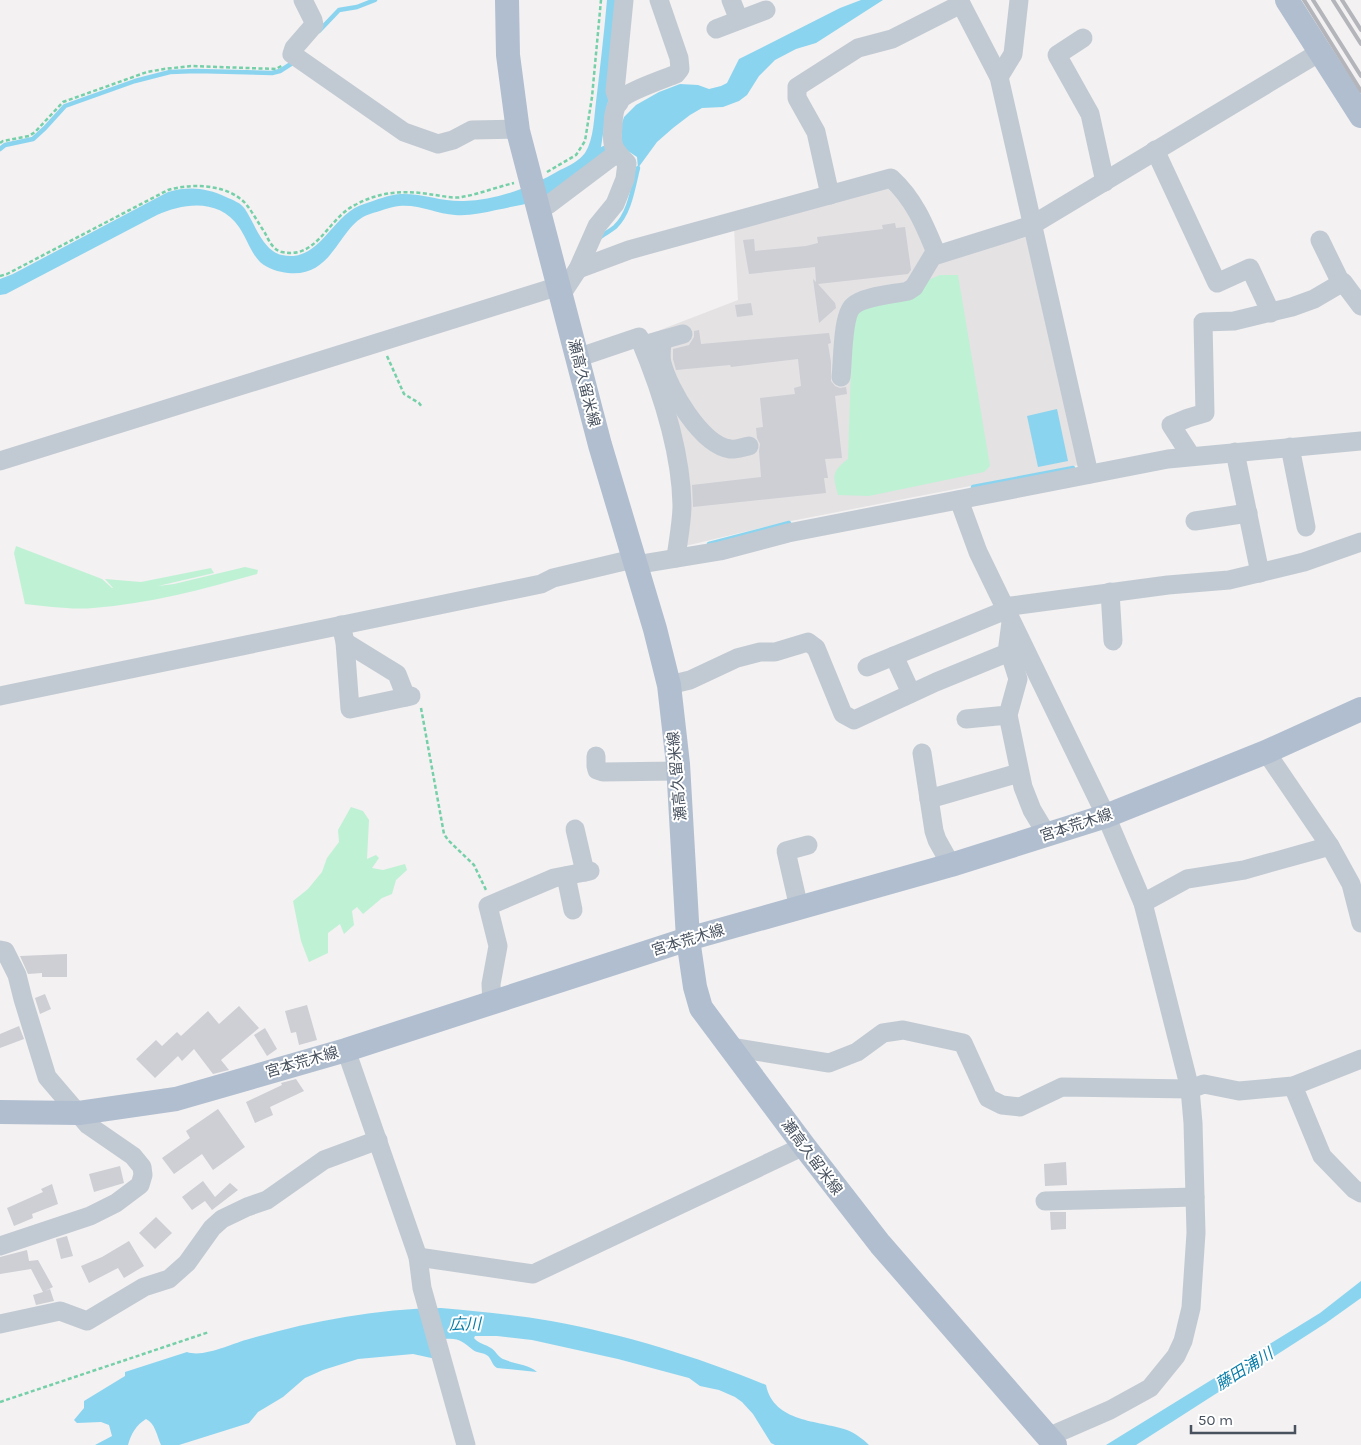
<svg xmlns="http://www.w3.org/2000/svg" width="1361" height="1445" font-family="Karla,'Noto Sans JP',sans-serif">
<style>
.education{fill:#e4e2e3}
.green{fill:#bff1d5}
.water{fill:#8bd4ef}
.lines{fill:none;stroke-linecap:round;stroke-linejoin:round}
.stream{stroke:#8bd4ef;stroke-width:4.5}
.building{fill:#cdcfd5}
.path{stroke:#75d0a9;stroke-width:2.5;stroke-dasharray:4 2.5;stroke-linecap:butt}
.minor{stroke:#c1cad3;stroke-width:19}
.major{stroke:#b0bed0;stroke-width:24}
.rail{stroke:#b3b5bb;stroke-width:4}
.labels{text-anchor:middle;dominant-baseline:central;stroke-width:4;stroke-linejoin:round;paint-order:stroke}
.street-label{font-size:15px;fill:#48525f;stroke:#fff}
.water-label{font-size:16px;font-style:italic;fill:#087da9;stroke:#fff}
</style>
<rect width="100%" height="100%" fill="#f3f1f1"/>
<polygon class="education" points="891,184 909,209 931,264 1027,237 1079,465 786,522 681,547 685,514 642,337 738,300 734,228"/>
<g class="green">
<path d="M940,275H958L990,466L984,472L869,496L838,495C833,476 831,472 848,459L852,339L854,319L862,309Z"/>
<path d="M16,546L102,579L112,588H113L105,579L141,582L211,568L214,573L158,586L174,584L245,567L258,570L257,574C204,589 149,604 93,608C71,610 47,606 25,604L14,553Z"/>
<polygon points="351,807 363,811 369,820 367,859 376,855 379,858 372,868 383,870 405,864 407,870 396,880 392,894 382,898 363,914 357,907 352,911 354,925 344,934 340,924 328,933 328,953 309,962 301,941 293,901 308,889 322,872 327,858 339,842 338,830"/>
</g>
<g class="water">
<path d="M607,0H619L609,95L601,147L622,138V123L624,117L636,105L659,92L680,84L698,85L709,89L721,86L727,83L739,59L840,8L861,0H883L816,43L796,49L775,60L759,76L747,95L739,101L723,107L702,108L690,115L673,128L657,142L638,168L637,157L625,149C608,160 591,171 574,182C566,187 557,194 548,197C531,204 514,206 496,210C483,213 469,216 455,215C437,214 419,204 399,206C390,207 380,211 370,214C338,224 335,278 288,273C279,272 268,269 260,262C251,253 246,237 239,227C219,198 184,203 157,215L6,294L0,295V279L13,274L168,192C189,186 207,188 226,197C233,200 241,203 245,209C255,224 263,251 282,255C320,264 332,213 364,204C376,200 388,195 400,194C422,193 443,202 464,201C498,200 531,187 560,170C569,166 579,161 585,153C594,139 594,117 596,102C600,68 604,34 607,0Z"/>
<polygon points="1057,409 1068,461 1038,467 1027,416"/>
<polygon points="1361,1281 1361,1298 1326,1323 1136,1445 1106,1445 1320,1313"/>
<path d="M441,1308C477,1311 514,1315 551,1321C623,1334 698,1357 766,1385C774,1423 818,1420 847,1430C855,1433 863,1439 869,1445H775L771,1443L753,1414L742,1402L735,1397L719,1390L700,1386L689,1378L618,1359L532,1340L497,1336H475L474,1338C479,1344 485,1344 491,1348C496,1351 498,1357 503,1359C514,1364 529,1364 537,1372L497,1368C492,1365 492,1360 488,1356C483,1352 477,1353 473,1350C462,1342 461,1338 445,1339L436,1359L413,1354L358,1359L323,1370L305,1378L283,1397L258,1412L249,1423L179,1445H161C157,1436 155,1423 146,1419C136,1425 131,1434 128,1445H95L112,1436L109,1425L101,1422L77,1423L74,1420L84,1408V1401L125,1376V1372L187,1352C204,1358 233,1343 249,1339C311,1321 376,1309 441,1308Z"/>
</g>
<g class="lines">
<g class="stream">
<polyline points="319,31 339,10 357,7 375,0"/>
<polyline points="0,149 5,145 33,139 45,128 65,106 135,81 170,72 196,71 272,73 280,71 294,62"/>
<path d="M599,238C604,234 610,231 615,227C630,213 633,187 638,168"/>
<polyline points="973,487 1073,468"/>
<polyline points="709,544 789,523"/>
</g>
</g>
<g class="building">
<polygon points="895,223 896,228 905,227 911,270 908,274 818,284 835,303 836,308 819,323 813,279 816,282 815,267 749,274 743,240 754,239 755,251 806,246 818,243 817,237 883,229 882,225"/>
<polygon points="751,303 753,315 737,317 735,305"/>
<polygon points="699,330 701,344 829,333 831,343 828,344 831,362 831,381 835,386 840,388 846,387 847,394 835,396 842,458 825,459 828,478 824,478 826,493 693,507 692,485 761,477 759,451 760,444 757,438 756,428 763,427 760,398 795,394 794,388 801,386 798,359 731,367 730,365 676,370 673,359 673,349 689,345 694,337 694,331"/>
<polygon points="67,954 67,977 42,977 42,973 28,974 20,956"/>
<polygon points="45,994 51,1009 40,1014 35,998"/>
<polygon points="307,1005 317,1040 299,1045 296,1032 291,1033 285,1011"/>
<polygon points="239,1006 259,1028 221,1060 229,1070 213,1074 194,1049 182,1061 178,1056 155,1078 136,1059 156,1040 162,1046 177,1032 181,1036 208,1011 219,1024"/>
<polygon points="19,1026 24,1039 0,1048 0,1034"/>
<polygon points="265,1028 277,1049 267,1056 254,1035"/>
<polygon points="296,1079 304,1091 270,1107 273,1115 255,1123 246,1102 282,1085 281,1083"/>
<polygon points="218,1109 245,1147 213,1170 202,1154 174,1174 162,1158 190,1138 186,1131"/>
<polygon points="1066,1162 1067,1185 1045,1186 1044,1164"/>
<polygon points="120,1166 124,1183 94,1192 89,1174"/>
<polygon points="203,1181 215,1197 230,1183 238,1190 212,1210 205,1201 192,1210 182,1197"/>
<polygon points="52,1184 58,1204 32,1214 33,1218 14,1226 7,1208 43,1192 41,1189"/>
<polygon points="1050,1212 1066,1212 1066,1229 1051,1230"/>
<polygon points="156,1217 172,1233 155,1249 139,1233"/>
<polygon points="67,1236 73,1256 61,1259 56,1239"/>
<polygon points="129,1241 144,1266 124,1278 118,1268 89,1283 81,1266 102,1257"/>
<polygon points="27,1250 29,1261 38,1260 53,1287 45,1291 50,1289 54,1301 36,1305 33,1295 43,1292 31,1269 0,1274 0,1257"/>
</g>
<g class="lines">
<g class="path">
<polyline points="0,143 3,141 29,136 35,132 63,102 147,72 164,69 191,66 276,69 283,65"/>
<polyline points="547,172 576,155 585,141 592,97 601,0"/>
<path d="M0,276L7,274L168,190C192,183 228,184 246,204C253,213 259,224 265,233C269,241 273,250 282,252C317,260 328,218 355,205C379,192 402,190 428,194C439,195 452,199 462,197C479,194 497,187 514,183"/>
<polyline points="387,356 404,394 419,403 422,407"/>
<polyline points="421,708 444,834 448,840 474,865 486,890"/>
<polyline points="0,1402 209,1332"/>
</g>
<g class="minor">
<polyline points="303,0 313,20 314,25 294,48 292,54 404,132 438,144 453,140 472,130 518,129"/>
<polyline points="731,0 739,20"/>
<polyline points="959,0 999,77 1089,474"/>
<polyline points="716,29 766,10"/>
<polyline points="1083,38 1057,55 1090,114 1105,182"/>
<polyline points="999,77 1013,54 1019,0"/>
<polyline points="619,103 615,91 624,0"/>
<polyline points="1155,150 1217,283 1250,268 1271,313"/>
<polyline points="830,195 816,132 797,98 797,87 858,48 892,39 961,4"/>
<polyline points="548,205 617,153"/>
<polyline points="1320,240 1341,283"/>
<path d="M578,269L629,250L891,178C915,200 925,226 937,255L1032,225L1320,52"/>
<path d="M561,295L578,269L597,226L615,204L625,179L627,163C613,149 611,146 613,126C613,117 614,107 620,100C628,91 664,79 676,74L680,69L679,58L659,0"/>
<path d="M662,340C662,347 660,356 662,363C668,388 701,445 730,449C735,450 743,447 749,446"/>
<polyline points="651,343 683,334"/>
<path d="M577,358L639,337C660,387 681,450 682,505C682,522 678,541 676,558"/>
<path d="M841,377C843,362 842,316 853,306C863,296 895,294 908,291L914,287L935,252"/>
<polyline points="1290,447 1306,527"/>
<polyline points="1235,452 1260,573"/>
<polyline points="1191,456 1171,425 1188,418 1205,413 1203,322 1234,321 1292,307 1314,299 1343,282 1361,306"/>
<polyline points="0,461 559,286"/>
<polyline points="959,500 978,552 1106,816 1143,903 1190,1089 1193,1123 1196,1233 1191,1308 1183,1341 1176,1356 1150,1388 1110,1410 1048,1437"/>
<polyline points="1195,521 1248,513"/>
<polyline points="635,565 720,551 788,533 1168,459 1361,441"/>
<polyline points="1110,592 1113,641"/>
<polyline points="1004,607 1168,585 1229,580 1304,562 1361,542"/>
<polyline points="341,625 345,642 350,709 411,696"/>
<polyline points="345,642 397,674 406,697"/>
<polyline points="894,656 911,693"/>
<polyline points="867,667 1006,610"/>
<polyline points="669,685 690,680 737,658 760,652 775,652 808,642 816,648 843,714 854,720 936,682 1007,653 1011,622"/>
<polyline points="0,696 541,584 553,578 633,559"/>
<polyline points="1008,715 1023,787 1032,810 1047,835"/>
<polyline points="966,719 1008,715 1018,679 1012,660 1007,653"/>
<polyline points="1266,752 1330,846 1351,884 1361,923"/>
<polyline points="922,753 934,831 937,840 951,865"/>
<polyline points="596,756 596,766 597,770 603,772 678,771"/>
<polyline points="929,799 1019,773"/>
<polyline points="575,829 585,872"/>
<polyline points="566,876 573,910"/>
<polyline points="1143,903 1187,879 1244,870 1330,846"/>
<polyline points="799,908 786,851 808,845"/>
<polyline points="0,950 5,951 17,975 23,999 47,1077 88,1125 133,1156 142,1167 143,1175 140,1185 116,1203 90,1216 0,1246"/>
<polyline points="492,1003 491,984 498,946 488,906 554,878 590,871"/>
<polyline points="730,1047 829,1063 857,1052 883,1033 903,1030 963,1043 988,1098 1002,1105 1020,1107 1062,1087 1190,1089 1204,1084 1239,1091 1293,1086 1361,1059"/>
<polyline points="346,1050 418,1257 422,1288 466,1445"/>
<polyline points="1293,1086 1322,1156 1354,1189 1361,1193"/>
<polyline points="1045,1201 1195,1197"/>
<polyline points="418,1257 533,1274 804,1146"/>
<polyline points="0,1324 60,1311 87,1321 144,1287 169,1279 187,1263 212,1228 222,1219 247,1207 267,1200 324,1160 378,1140"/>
</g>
<g class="major">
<polyline points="507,0 508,55 518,131 600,445 655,629 669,685 678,764 688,939 695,987 701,1008 804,1146 880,1244 1055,1445"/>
<polyline points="1287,0 1361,116"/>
<polyline points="0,1112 79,1113 176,1099 346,1050 688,939 951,865 1106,816 1266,752 1361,709"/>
</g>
<g class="rail">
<polyline points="1304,0 1361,91"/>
<polyline points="1313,0 1361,76"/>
<polyline points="1333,0 1361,44"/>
<polyline points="1342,0 1361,30"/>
</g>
</g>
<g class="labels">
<g class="street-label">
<text transform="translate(584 383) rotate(76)">瀬高久留米線</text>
<text transform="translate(677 776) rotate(-95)">瀬高久留米線</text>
<text transform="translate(1076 825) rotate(-18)">宮本荒木線</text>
<text transform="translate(688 940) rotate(-17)">宮本荒木線</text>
<text transform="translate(302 1062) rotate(-16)">宮本荒木線</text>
<text transform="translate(812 1157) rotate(53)">瀬高久留米線</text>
</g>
<g class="water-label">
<text transform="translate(465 1324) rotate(-1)">広川</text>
<text transform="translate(1244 1369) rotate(-32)">藤田浦川</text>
</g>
</g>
<path d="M1191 1425v8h104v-8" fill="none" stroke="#48525f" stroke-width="2.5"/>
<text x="1198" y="1425" font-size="15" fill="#48525f" stroke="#ffffff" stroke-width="4" paint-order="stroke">50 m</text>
</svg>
